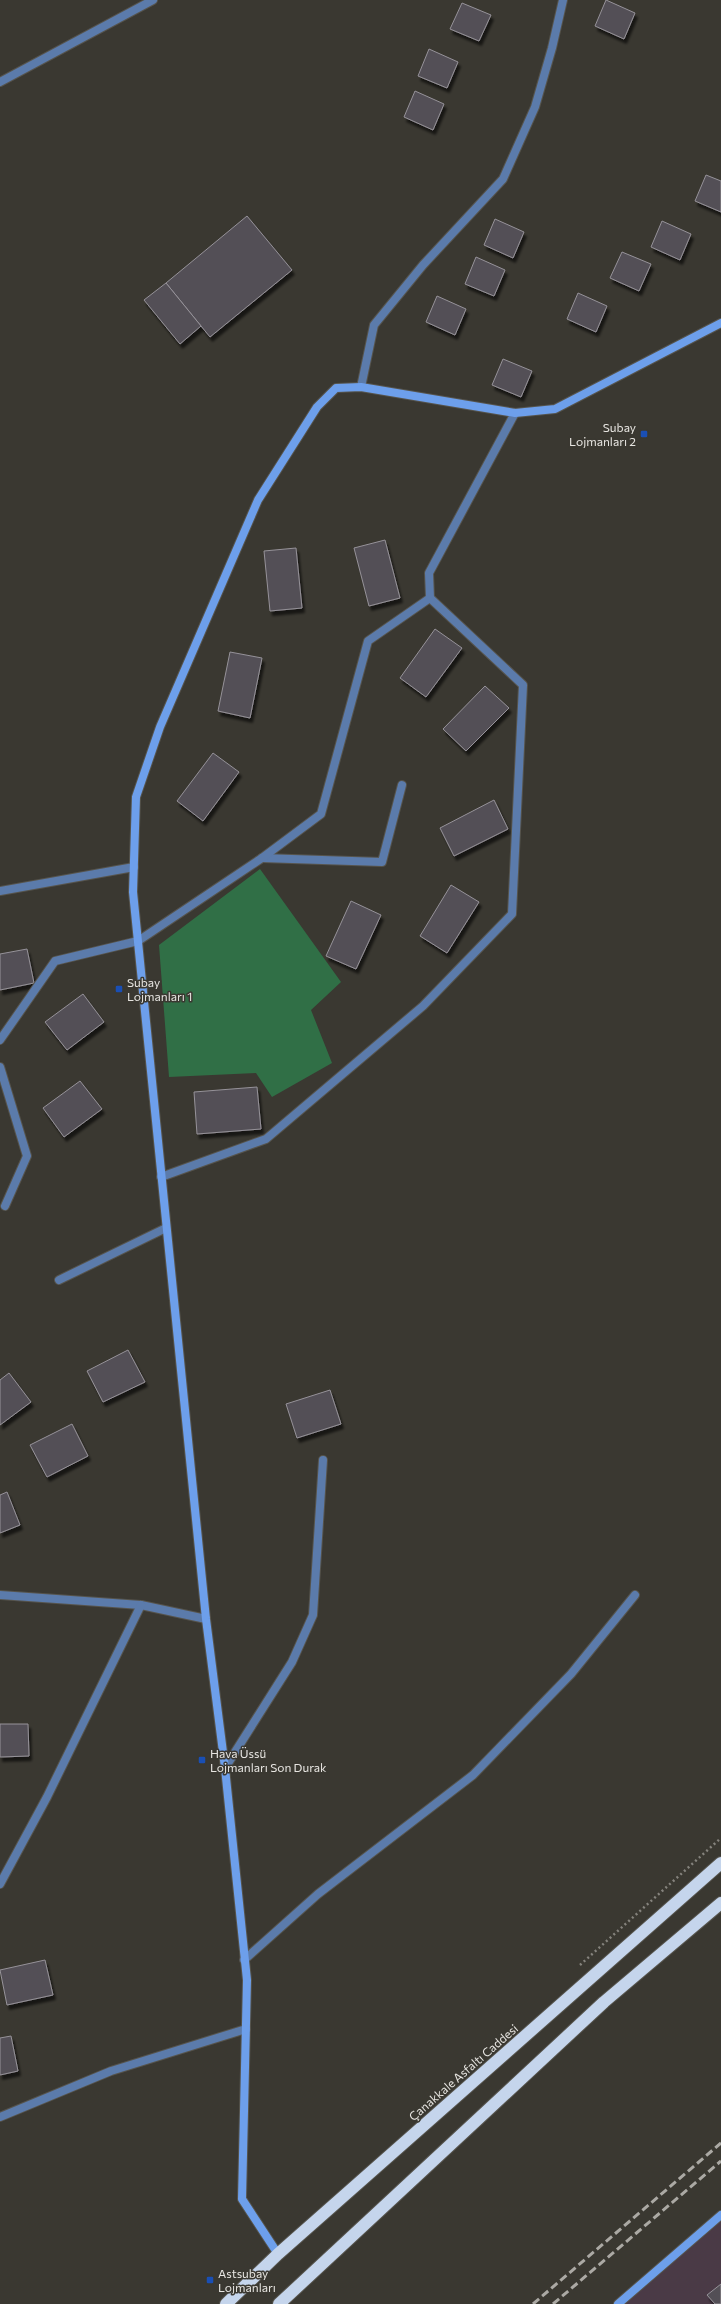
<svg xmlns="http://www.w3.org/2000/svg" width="721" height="2304" font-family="Commissioner,sans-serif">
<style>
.industrial{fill:#4a3a46}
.green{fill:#306f46}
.building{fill:#535056;stroke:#969299;filter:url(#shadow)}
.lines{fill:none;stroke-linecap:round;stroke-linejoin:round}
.lane-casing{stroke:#56544d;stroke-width:10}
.street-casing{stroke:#56544d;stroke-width:10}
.secondary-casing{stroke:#56544d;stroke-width:10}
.highway-casing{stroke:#56544d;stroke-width:14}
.path{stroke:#85837d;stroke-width:2.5;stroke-dasharray:2 3;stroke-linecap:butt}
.lane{stroke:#5b7bab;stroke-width:8}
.street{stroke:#5b7bab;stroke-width:8}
.secondary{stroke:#6d9feb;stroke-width:8}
.highway{stroke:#c5d5ec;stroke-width:12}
.rail{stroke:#aba9a4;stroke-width:3;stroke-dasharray:8 4;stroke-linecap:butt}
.transit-dot{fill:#1a4fb4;stroke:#3a3831;stroke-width:1.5}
.labels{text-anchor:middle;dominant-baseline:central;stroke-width:3;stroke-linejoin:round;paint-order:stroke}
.poi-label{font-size:12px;fill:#e7e5e1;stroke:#3a3831;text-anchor:start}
.street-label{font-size:12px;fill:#e7e5e1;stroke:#3a3831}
</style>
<defs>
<filter id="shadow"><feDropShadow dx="2.5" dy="4.5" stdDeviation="1" flood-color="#0009"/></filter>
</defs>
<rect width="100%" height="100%" fill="#3a3831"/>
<polygon class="industrial" points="721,2217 721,2304 619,2304"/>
<polygon class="green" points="260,869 341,982 311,1010 332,1063 272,1097 256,1073 169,1077 159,945"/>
<g class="building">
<polygon points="606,0 635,13 624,39 595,26"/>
<polygon points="462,3 491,15 479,41 450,29"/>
<polygon points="429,49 458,62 447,88 418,76"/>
<polygon points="415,91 444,104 433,130 404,117"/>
<polygon points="706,175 721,181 721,212 695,201"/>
<polygon points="247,216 292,270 210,337 166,283"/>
<polygon points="495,219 524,232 513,258 484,245"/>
<polygon points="662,221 691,234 680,260 651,247"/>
<polygon points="622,252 651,264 639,291 610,278"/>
<polygon points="476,257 505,270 494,296 465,284"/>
<polygon points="166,283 201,326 180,344 144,300"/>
<polygon points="578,293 607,306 596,332 567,319"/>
<polygon points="437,296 466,309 455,335 426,322"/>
<polygon points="503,359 532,371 521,397 492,385"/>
<polygon points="385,540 400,598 369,606 354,548"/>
<polygon points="296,548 302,608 270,611 264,551"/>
<polygon points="435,629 462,648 426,697 400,678"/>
<polygon points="230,652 262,658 250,718 218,711"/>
<polygon points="485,686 509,708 466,751 443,729"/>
<polygon points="213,753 239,772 203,821 177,801"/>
<polygon points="494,800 508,829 454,856 440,828"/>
<polygon points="451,885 479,902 447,953 420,936"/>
<polygon points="351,901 381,915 356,969 326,956"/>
<polygon points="27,949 34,983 0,990 0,954"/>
<polygon points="83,994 104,1022 67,1050 45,1022"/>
<polygon points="80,1081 102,1109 64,1137 43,1108"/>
<polygon points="257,1087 261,1129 197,1134 194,1092"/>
<polygon points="128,1350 145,1382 103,1402 87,1371"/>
<polygon points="9,1373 31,1402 0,1425 0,1380"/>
<polygon points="330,1390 341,1424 297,1438 286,1404"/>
<polygon points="72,1424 88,1456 47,1477 30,1445"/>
<polygon points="7,1492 20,1525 0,1533 0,1495"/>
<polygon points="0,1724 28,1724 29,1756 0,1757"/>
<polygon points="45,1960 53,1995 7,2005 0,1970"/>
<polygon points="11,2036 18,2071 0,2075 0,2038"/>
<polygon points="721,2284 721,2304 715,2304 707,2295"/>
</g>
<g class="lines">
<g class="lane-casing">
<g id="lane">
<polyline points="0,891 134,867"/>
<polyline points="0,1040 55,961 138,941"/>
<polyline points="0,1067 27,1156 5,1206"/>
<polyline points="59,1280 166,1228"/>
</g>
</g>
<g class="street-casing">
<g id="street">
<polyline points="0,82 153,0"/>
<polyline points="361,387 374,325 423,265 503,179 535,107 552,48 563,0"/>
<polyline points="262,858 382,862 402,785"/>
<polyline points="138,941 262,858 321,814 368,641 430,598"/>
<polyline points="161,1177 266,1139 423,1006 512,914 523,685 430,598 429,573 515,413"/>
<polyline points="0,1595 141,1605 206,1619"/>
<polyline points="225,1768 292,1662 313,1615 323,1460"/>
<polyline points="0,1884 47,1797 141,1605"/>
<polyline points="244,1960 318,1894 473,1775 571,1674 635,1595"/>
<polyline points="0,2117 111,2071 246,2029"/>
</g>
</g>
<g class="secondary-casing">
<g id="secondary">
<polyline points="278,2254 242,2199 247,1980 225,1768 206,1619 133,892 136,797 160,727 258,500 317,407 336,388 361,387 515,413 555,409 721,323"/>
<polyline points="618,2304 721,2215"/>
</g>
</g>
<g class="highway-casing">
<g id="highway">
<polyline points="226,2304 278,2254 721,1863"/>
<polyline points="279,2304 604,2002 721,1903"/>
</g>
</g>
<polyline class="path" points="580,1965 721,1838"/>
<use href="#lane" class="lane"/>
<use href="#street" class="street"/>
<use href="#secondary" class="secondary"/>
<use href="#highway" class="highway"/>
<g class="rail">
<polyline points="533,2304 721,2143"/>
<polyline points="553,2304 721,2161"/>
</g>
</g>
<g class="transit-dot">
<rect x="640" y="430" width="8" height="8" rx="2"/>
<rect x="115" y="985" width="8" height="8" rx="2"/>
<rect x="198" y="1756" width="8" height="8" rx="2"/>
<rect x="206" y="2276" width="8" height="8" rx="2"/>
</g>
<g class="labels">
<g class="poi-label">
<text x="636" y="427" text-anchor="end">Subay<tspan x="636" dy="14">Lojmanları 2</tspan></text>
<text x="127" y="982">Subay<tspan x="127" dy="14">Lojmanları 1</tspan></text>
<text x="210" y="1753">Hava Üssü<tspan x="210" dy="14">Lojmanları Son Durak</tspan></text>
<text x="218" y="2273">Astsubay<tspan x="218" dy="14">Lojmanları</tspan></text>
</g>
<g class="street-label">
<text transform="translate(463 2072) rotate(-41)">Çanakkale Asfaltı Caddesi</text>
</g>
</g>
</svg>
